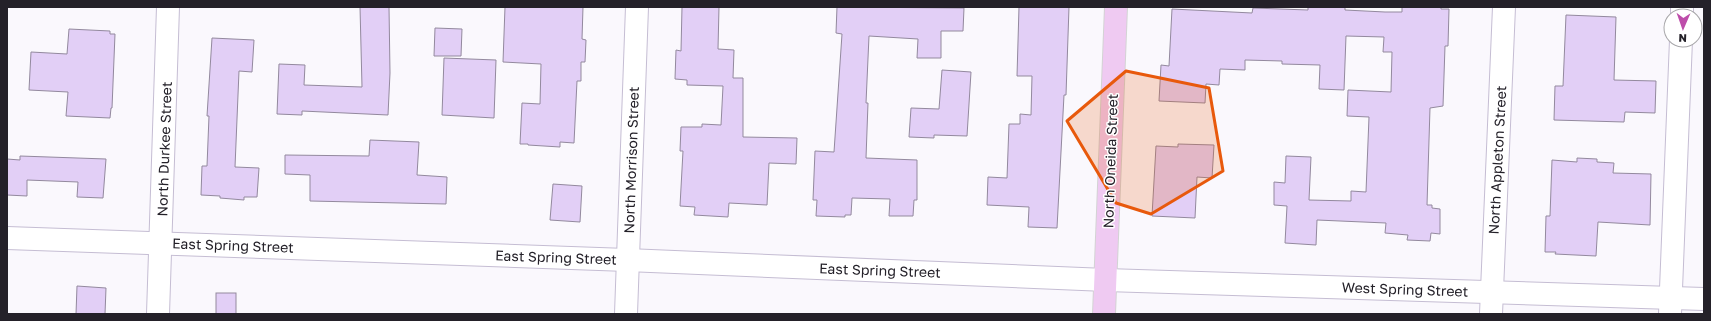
<svg xmlns="http://www.w3.org/2000/svg" width="1711" height="321" font-family="'Golos Text',sans-serif">
<style>
.building{fill:#e2cff6;stroke:#93899e}
.lines{fill:none;stroke-linecap:round;stroke-linejoin:round}
.minor-casing{stroke:#c5bdd3;stroke-width:24}
.major-casing{stroke:#d3d3d4;stroke-width:24}
.minor{stroke:#fff;stroke-width:22}
.major{stroke:#efcaf2;stroke-width:22}
.marked{fill:#e8590c;fill-opacity:0.2;stroke:#e8590c;stroke-width:3;stroke-linejoin:round}
.labels{text-anchor:middle;dominant-baseline:central;stroke-width:3;stroke-linejoin:round;paint-order:stroke}
.street-label{font-size:14px;fill:#242129;stroke:#fff}
</style>
<rect width="100%" height="100%" fill="#faf8fd"/>
<g class="building">
<polygon points="360,7 389,7 390,73 388,115 302,111 302,115 277,114 279,64 305,65 304,85 362,87"/>
<polygon points="505,7 583,7 582,39 586,40 585,62 581,62 581,81 577,81 574,143 560,142 560,147 528,145 528,144 520,144 522,103 540,104 541,64 503,62"/>
<polygon points="682,7 719,7 718,49 734,50 733,78 743,78 743,137 797,138 796,164 769,163 767,205 729,203 728,217 694,215 695,207 680,206 683,151 680,151 681,127 702,127 702,124 721,125 723,86 687,85 687,80 675,79 676,50 681,51"/>
<polygon points="837,7 964,8 963,31 941,31 941,58 917,58 918,39 869,36 866,103 868,103 866,158 917,160 917,200 914,200 913,216 889,216 890,199 852,198 851,215 845,215 845,217 816,216 817,200 813,200 815,151 834,152 842,34 836,33"/>
<polygon points="1019,7 1069,7 1066,95 1064,95 1057,228 1028,227 1029,207 987,205 988,177 1007,178 1009,124 1020,124 1020,114 1031,115 1032,76 1017,76"/>
<polygon points="1308,7 1345,7 1345,10 1385,12 1402,12 1402,7 1441,7 1441,9 1449,9 1448,46 1445,46 1443,106 1430,108 1427,205 1432,205 1432,208 1440,209 1440,234 1431,233 1430,241 1407,240 1408,235 1385,233 1386,223 1317,220 1316,245 1285,243 1287,206 1274,205 1274,182 1285,183 1286,156 1311,157 1309,200 1351,201 1351,191 1366,192 1369,117 1347,116 1348,90 1391,92 1392,52 1383,52 1384,37 1346,36 1344,90 1319,89 1320,65 1282,64 1282,61 1245,60 1245,70 1220,69 1219,85 1206,84 1205,103 1159,101 1161,65 1169,66 1172,9 1252,13 1253,8 1308,10"/>
<polygon points="1566,15 1616,17 1614,80 1656,81 1655,113 1625,112 1624,122 1554,120 1555,86 1563,86"/>
<polygon points="435,28 462,29 461,56 434,56"/>
<polygon points="69,29 110,31 110,34 115,34 112,108 111,108 110,118 66,116 68,92 29,90 31,52 67,54"/>
<polygon points="212,38 254,40 252,72 239,71 235,167 259,168 257,197 244,197 244,200 220,198 220,196 201,195 202,166 207,166 209,116 207,116"/>
<polygon points="444,58 496,60 494,118 442,115"/>
<polygon points="942,70 971,72 967,136 934,135 934,138 909,137 911,108 939,109"/>
<polygon points="370,140 419,142 417,175 447,177 446,204 310,201 310,175 285,174 285,155 369,156"/>
<polygon points="1178,144 1214,145 1212,178 1197,177 1195,218 1152,216 1156,146 1178,147"/>
<polygon points="20,156 106,159 103,198 77,197 78,182 27,180 27,196 7,195 7,159 20,160"/>
<polygon points="1577,158 1597,159 1597,162 1614,163 1613,173 1651,174 1650,225 1598,222 1596,256 1555,254 1556,252 1545,252 1546,216 1550,216 1552,160 1577,162"/>
<polygon points="553,184 582,186 580,222 550,220"/>
<polygon points="77,286 106,288 105,314 76,314"/>
<rect x="216" y="293" width="20" height="21"/>
</g>
<g class="lines">
<g class="minor-casing">
<g id="minor">
<polyline points="1682,16 1682,7"/>
<polyline points="7,238 627,260 1106,280 1704,299"/>
<polyline points="158,314 168,7"/>
<polyline points="626,314 637,7"/>
<polyline points="1491,314 1504,7"/>
<polyline points="1670,314 1681,40"/>
</g>
</g>
<g class="major-casing">
<polyline id="major" points="1104,314 1116,7"/>
</g>
<use href="#minor" class="minor"/>
<use href="#major" class="major"/>
</g>
<path class="marked" d="M1126,71L1209,88L1223,171L1151,214L1116,203L1067,121Z"/>
<g class="labels">
<g class="street-label">
<text transform="translate(164 149) rotate(-88)">North Durkee Street</text>
<text transform="translate(631 160) rotate(-88)">North Morrison Street</text>
<text transform="translate(1497 160) rotate(-87)">North Appleton Street</text>
<text transform="translate(1110 161) rotate(-88)">North Oneida Street</text>
<text transform="translate(233 245) rotate(2)">East Spring Street</text>
<text transform="translate(556 257) rotate(2)">East Spring Street</text>
<text transform="translate(880 270) rotate(2)">East Spring Street</text>
<text transform="translate(1405 289) rotate(2)">West Spring Street</text>
</g>
</g>
<rect width="1711" height="321" fill="none" stroke="#242129" stroke-width="16"/>
<g transform="translate(1683 28) rotate(182)"><circle r="19" fill="#ffffff" stroke="#a7a6a9"/>
<path d="M0-3L7 15L0 10L-7 15Z" fill="#bd4daa"/>
<text y="-6" font-size="11" font-weight="bold" text-anchor="middle" fill="#242129">N</text>
</g>
</svg>
